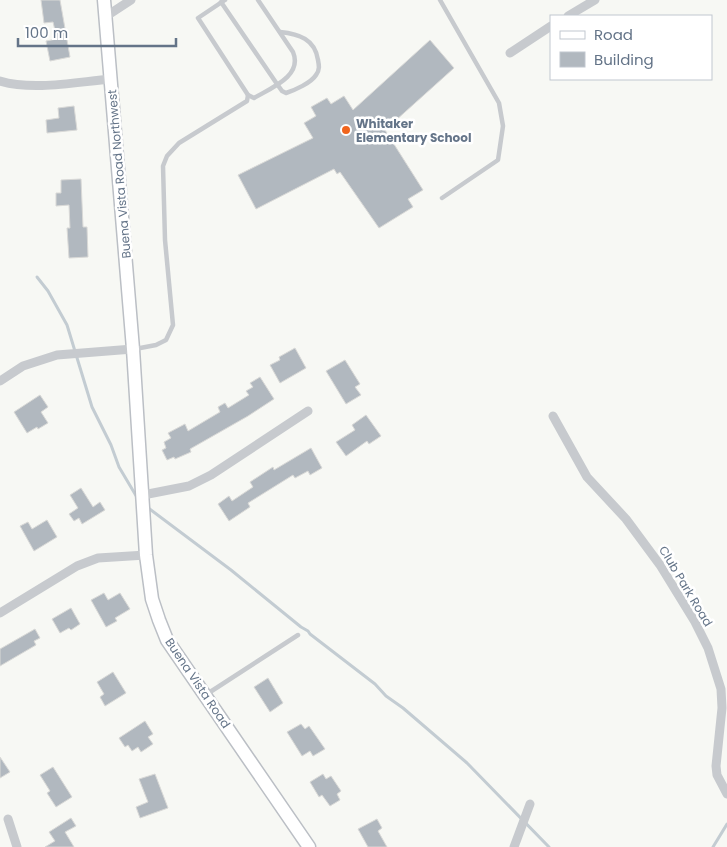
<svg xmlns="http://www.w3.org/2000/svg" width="727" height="847" font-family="Poppins,sans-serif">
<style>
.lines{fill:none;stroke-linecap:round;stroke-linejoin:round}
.stream{stroke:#c3ccd2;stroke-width:3}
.building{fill:#b1b8bf;stroke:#d9d9d7}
.secondary-casing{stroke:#bbbfc5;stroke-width:15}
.lane{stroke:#c7cace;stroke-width:4.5}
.street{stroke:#c7cace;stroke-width:9}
.secondary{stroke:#fff;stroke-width:12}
.poi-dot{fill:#f0641c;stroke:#fff;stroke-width:2}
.labels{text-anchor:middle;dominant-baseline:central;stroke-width:5;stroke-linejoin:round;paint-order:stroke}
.poi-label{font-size:12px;font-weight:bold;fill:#647488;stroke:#fff;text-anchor:start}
.street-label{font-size:12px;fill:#647488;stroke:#fff}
</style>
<rect width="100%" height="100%" fill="#f7f8f4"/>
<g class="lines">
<g class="stream">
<polyline points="37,277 48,291 67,325 92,407 111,445 119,467 138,499"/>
<polyline points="147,507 231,570 301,627 308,631 310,634 375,684 386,696 403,708 467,763 549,847"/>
<polyline points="713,847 727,824"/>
</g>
</g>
<g class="building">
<polygon points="41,0 60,0 70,57 50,61 46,41 57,39 53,22 44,23"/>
<polygon points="430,40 454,68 385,130 423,190 408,199 413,207 379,228 340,172 337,174 334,169 256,209 238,175 313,138 304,123 316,116 311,107 327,98 331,104 344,96 353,110"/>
<polygon points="74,106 77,130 47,133 46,120 59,118 58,108"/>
<polygon points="81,179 83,227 87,227 88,257 69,258 67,228 70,228 69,205 56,206 56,193 61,193 61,180"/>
<polygon points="295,348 306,368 280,383 270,365 280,360 279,357"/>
<polygon points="345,360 360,384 355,387 361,395 346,404 326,371"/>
<polygon points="260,377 274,399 248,416 190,449 191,452 175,459 174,457 167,460 162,450 166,448 164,442 171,438 168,433 185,424 188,431 220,412 218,407 225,403 228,408 249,395 246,391 253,387 250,383"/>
<polygon points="40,395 48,407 41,412 48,423 38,429 37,427 27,433 14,412"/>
<polygon points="366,415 381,436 369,444 367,441 346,456 336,442 355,430 352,425"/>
<polygon points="311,448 322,468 310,475 308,471 295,478 293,475 248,503 250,507 229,521 218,504 229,496 232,501 253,487 250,482 273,467 274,470"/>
<polygon points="81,488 93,507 100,502 105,510 82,524 79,518 74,521 69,514 78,508 70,495"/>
<polygon points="47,520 57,537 34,551 20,526 28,522 32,529"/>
<polygon points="104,593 108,600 120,593 130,609 115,618 117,621 106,627 91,600"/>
<polygon points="71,608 80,624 71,630 69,628 60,633 52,619"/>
<polygon points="35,629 40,638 34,641 36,645 0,666 0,649"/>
<polygon points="113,672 126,693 105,706 100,697 104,694 97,682"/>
<polygon points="268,678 283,703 270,712 254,687"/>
<polygon points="145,721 153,734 148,737 153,744 141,752 138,747 132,751 128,745 125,747 119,738"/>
<polygon points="301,724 305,729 309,726 325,749 313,756 310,751 302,756 287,732"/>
<polygon points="0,757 10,772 0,778"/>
<polygon points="53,767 72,797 56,807 47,793 50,791 40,775"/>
<polygon points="155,774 168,808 140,818 136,807 148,802 139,779"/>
<polygon points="323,774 326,779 331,776 341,791 337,794 340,800 330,806 322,795 319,797 310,782"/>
<polygon points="71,818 76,826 65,832 74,847 45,847 55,841 49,832"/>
<polygon points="377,819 382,828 378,831 387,847 368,847 358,829"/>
</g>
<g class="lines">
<g class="secondary-casing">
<polyline id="secondary" points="104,0 133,349 146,555 152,599 159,620 167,640 309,847"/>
</g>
<g class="lane">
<path d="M225,0L198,18L248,95L254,98C271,88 303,76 293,52L258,0"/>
<polyline points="440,0 499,103 503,126 498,160 442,198"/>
<path d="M221,2L277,84L282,91L286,93C295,90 311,83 316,75C320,70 319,65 318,60C315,39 299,34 280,32"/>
<polyline points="135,349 156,345 166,340 173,325 165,240 163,166 167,156 179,143 247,101 248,95"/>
<polyline points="207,694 298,635"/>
</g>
<g class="street">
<polyline points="568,16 595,0"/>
<polyline points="105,17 131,0"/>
<polyline points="510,53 551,26"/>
<path d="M0,81C33,91 76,82 111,79"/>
<polyline points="0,381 23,366 57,355 133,349"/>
<polyline points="553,416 587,477 626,519 660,565 695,622 708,648 721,689 722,708 716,766 717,775 727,794"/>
<polyline points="143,495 189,486 211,475 308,411"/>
<polyline points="0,613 77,566 98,558 146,555"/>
<polyline points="8,819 17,847"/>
<polyline points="514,847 530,804"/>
</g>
<use href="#secondary" class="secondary"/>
</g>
<circle class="poi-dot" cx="346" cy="130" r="5"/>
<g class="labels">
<g class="poi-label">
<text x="356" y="123">Whitaker<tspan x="356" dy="14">Elementary School</tspan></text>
</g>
<g class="street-label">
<text transform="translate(119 174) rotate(-95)">Buena Vista Road Northwest</text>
<text transform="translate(686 586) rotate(59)">Club Park Road</text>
<text transform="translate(198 683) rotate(56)">Buena Vista Road</text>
</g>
</g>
<rect x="550" y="15" width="162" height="65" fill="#ffffff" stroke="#c1c7cf"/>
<rect x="560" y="31" width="25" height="8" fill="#ffffff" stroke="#c1c7cf"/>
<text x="594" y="40" font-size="15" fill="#647488">Road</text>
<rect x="560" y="52" width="25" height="15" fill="#b1b8bf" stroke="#c1c7cf"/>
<text x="594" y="65" font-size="15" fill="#647488">Building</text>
<path d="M18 38v8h158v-8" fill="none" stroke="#647488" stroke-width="2.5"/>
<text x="25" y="38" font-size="15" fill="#647488" stroke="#ffffff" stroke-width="4" paint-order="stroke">100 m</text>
</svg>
